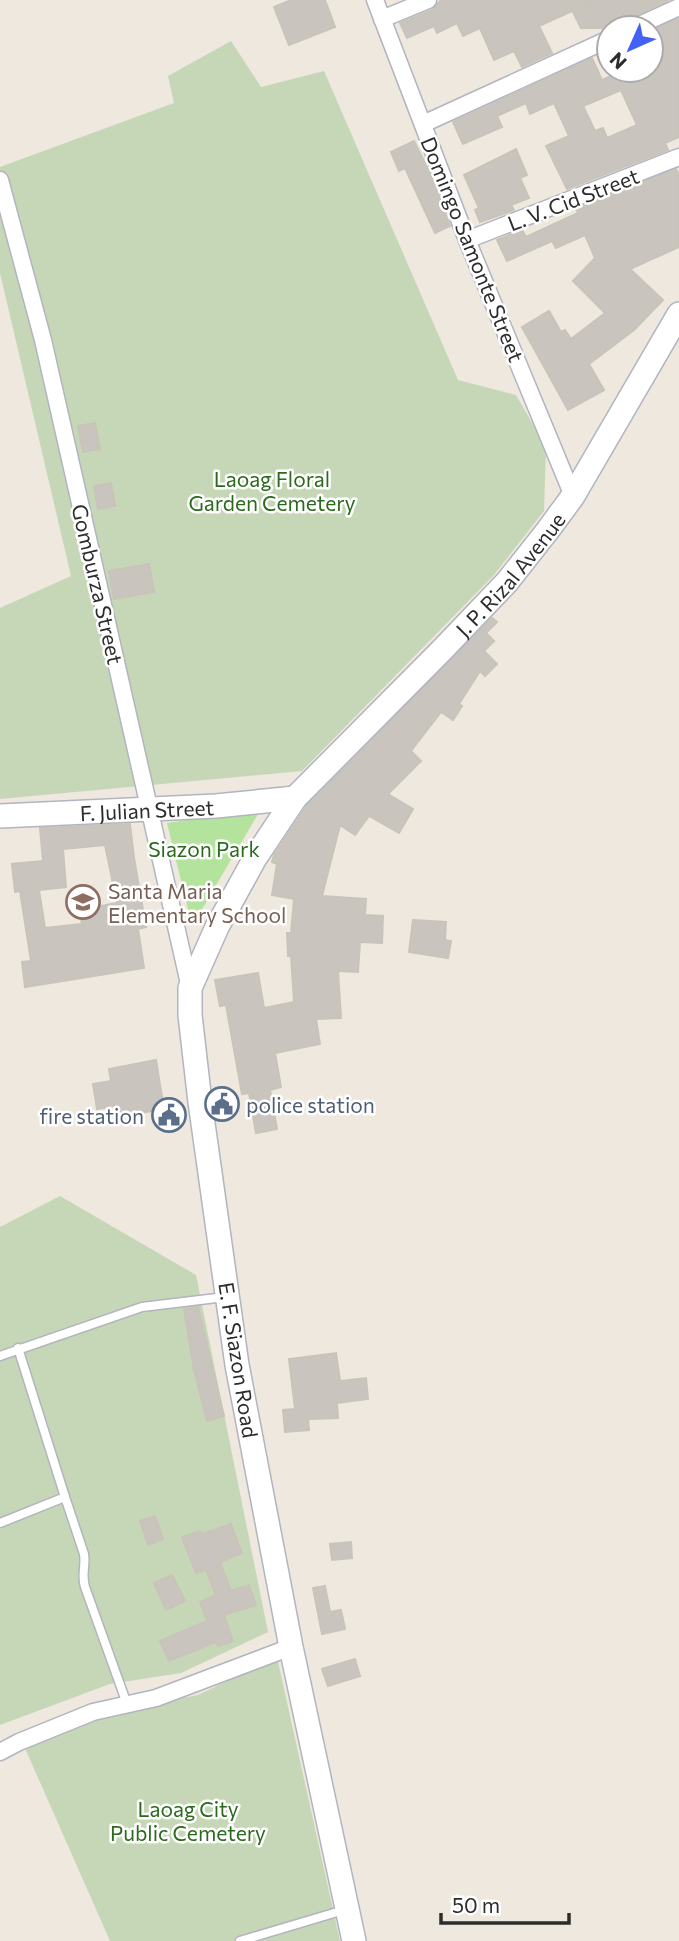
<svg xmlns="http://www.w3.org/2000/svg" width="679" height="1941" font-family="Commissioner,sans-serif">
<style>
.green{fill:#b3e39d}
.cemetery{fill:#c6d7b7}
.building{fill:#c9c5be;stroke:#c9c4b9;stroke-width:2;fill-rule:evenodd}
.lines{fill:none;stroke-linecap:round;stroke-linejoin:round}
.lane-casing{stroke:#b2b5bf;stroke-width:11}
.street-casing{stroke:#b2b5bf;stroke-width:19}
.secondary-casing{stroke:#b2b5bf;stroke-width:26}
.lane{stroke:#fff;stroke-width:8}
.street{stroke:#fff;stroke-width:16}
.secondary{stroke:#fff;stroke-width:23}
.labels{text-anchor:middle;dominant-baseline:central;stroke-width:5;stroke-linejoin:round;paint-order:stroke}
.street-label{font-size:21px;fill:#2c2c2c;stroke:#fff}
.park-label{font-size:21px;fill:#2a6a1c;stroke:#fff}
.education-label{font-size:21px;fill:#785e54;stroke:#fff;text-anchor:start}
.service-label{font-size:21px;fill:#4e5e75;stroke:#fff;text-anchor:start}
</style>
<rect width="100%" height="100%" fill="#eee8df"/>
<polygon class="green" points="261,809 192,926 167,823"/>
<g class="cemetery">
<polygon points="231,41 261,87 324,71 458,380 516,395 546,447 544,511 494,575 302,771 0,799 0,608 71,576 0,273 0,167 174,103 168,76"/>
<polygon points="60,1196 196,1275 268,1632 181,1673 110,1684 0,1725 0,1227"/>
<polygon points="277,1657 340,1941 110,1941 24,1746 116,1711 198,1695"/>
</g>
<g class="building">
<polygon points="291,0 325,0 335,27 289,45 274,7"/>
<polygon points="441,0 596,0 539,26 552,53 522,67 514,51 494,60 480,28 463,36 457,23 437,33 434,26 407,38 400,23 432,10"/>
<polygon points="598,0 669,0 629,18 623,28 581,28 573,12"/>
<path d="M678,19L679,137L665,143L668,150L567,189L546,146L569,136L554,103L530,114L526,103L497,116L502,127L463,144L453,122L592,58L602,80L624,70H651V31ZM621,90L637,125L607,138L603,128L595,131L583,106Z"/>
<polygon points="414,141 431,175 450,226 435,233 405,168 399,171 391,152"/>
<polygon points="516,149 527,175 520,178 529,198 511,205 514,210 480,222 475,210 479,208 464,175"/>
<polygon points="676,169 679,175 679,247 630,269 663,300 634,330 589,364 604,390 568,410 522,327 549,311 561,332 565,330 571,339 605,313 573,281 595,258 585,235 556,248 552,241 507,261 497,240 522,230 526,237 578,213 576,209"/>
<polygon points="95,423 100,449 83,452 78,426"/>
<polygon points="111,483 115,506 98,509 94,486"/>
<polygon points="149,564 154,592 114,599 109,571"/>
<polygon points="492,618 497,622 486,633 494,641 484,651 497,664 485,676 480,671 459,704 462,706 453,720 441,712 411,751 421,761 388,794 413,809 399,833 369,816 355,835 340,825 322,896 366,899 365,915 383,916 382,943 360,942 358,972 338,971 341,1018 316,1019 320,1044 275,1053 281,1087 270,1090 277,1129 256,1133 249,1093 242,1094 226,1005 220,1006 215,980 258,973 264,1008 294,1002 291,956 288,956 287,933 291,933 294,899 272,895 277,864 272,862 274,855 306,807"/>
<path d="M130,824L134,858L146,927L138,929L144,968L25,987L22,962L31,961L20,891L15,892L12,864L43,861L40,828ZM105,845L117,903L79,910L82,924L45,928L39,890L66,887L63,849Z"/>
<polygon points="413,920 446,922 445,940 451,941 448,958 409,952"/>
<polygon points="156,1060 164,1109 117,1117 115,1106 97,1109 93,1084 111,1081 109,1069"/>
<polygon points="198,1307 224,1416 207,1421 194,1370 184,1309"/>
<polygon points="336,1353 340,1381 366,1378 368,1399 337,1403 338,1418 308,1419 309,1430 285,1432 283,1410 295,1409 289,1359"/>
<polygon points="155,1516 163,1539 148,1545 140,1521"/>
<polygon points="231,1524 242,1553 220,1562 231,1591 249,1585 256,1605 224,1615 233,1641 218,1646 216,1642 169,1661 160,1641 207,1621 200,1602 216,1595 206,1570 196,1573 182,1537 200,1531 202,1534"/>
<polygon points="351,1542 352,1558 332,1560 330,1544"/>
<polygon points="172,1575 185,1601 166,1610 154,1583"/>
<polygon points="325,1586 330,1612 341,1610 345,1629 322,1634 313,1588"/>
<polygon points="355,1659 360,1676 328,1686 322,1669"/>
</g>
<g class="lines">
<g class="lane-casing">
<g id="lane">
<polyline points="0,1356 142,1307 225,1297"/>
<path d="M65,1497L84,1554C86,1566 81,1575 85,1587L127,1704"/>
<polyline points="0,1523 65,1497 18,1348"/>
<polyline points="240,1941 344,1910"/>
</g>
</g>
<g class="street-casing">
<g id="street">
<polyline points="375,0 467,240 573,496"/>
<polyline points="382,19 428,0"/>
<polyline points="633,28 679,7"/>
<polyline points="423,124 609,39"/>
<polyline points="0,180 43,340 190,988"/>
<polyline points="467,240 679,157"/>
<polyline points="0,1752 19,1742 93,1712 156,1698 291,1647"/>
</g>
</g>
<g class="secondary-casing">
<g id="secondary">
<path id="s1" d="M0,816L216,806L295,798"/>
<path id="s2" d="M354,1941L291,1647L237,1365L200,1102L190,1015V988L217,927L255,858L295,798L442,650L507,582L548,530L573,496L679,314"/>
</g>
</g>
<use href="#lane" class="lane"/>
<use href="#street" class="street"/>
<use href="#secondary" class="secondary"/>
</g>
<defs>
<g id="school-ring" transform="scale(1.75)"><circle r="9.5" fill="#fff" stroke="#8d6e63" stroke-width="1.5"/><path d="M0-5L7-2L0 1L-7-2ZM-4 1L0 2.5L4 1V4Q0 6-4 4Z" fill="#8d6e63"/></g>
<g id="civic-ring" transform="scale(1.75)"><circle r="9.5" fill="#fff" stroke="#5c6f8a" stroke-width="1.5"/><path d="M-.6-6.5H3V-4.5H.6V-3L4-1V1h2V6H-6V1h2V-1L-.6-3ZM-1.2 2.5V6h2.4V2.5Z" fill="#5c6f8a"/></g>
</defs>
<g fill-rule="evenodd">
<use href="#school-ring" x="83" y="902"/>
<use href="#civic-ring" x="222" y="1104"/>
<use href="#civic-ring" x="169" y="1115"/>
</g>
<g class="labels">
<g class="street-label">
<text transform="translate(573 199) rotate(-21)">L. V. Cid Street</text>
<text transform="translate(473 249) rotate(68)">Domingo Samonte Street</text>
<text stroke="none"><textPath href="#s2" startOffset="1496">J. P. Rizal Avenue</textPath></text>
<text transform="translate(98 584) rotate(77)">Gomburza Street</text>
<text stroke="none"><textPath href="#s1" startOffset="147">F. Julian Street</textPath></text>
<text transform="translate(239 1360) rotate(81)">E. F. Siazon Road</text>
</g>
<g class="park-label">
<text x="272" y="478">Laoag Floral<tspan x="272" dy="24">Garden Cemetery</tspan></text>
<text x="204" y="848">Siazon Park</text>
<text x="188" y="1808">Laoag City<tspan x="188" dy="24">Public Cemetery</tspan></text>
</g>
<g class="education-label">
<text x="108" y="890">Santa Maria<tspan x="108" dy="24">Elementary School</tspan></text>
</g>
<g class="service-label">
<text x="246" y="1104">police station</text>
<text x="144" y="1115" text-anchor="end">fire station</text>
</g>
</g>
<g transform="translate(630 49) rotate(225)"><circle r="33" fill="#ffffff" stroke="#ababab" stroke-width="2"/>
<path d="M0-5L12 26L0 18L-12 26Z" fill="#4360f7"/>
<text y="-10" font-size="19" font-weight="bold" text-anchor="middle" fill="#2c2c2c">N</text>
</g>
<path d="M441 1913v10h128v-10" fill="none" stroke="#2c2c2c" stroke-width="3.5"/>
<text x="452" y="1913" font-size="21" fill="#2c2c2c" stroke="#ffffff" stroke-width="5" paint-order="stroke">50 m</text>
</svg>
